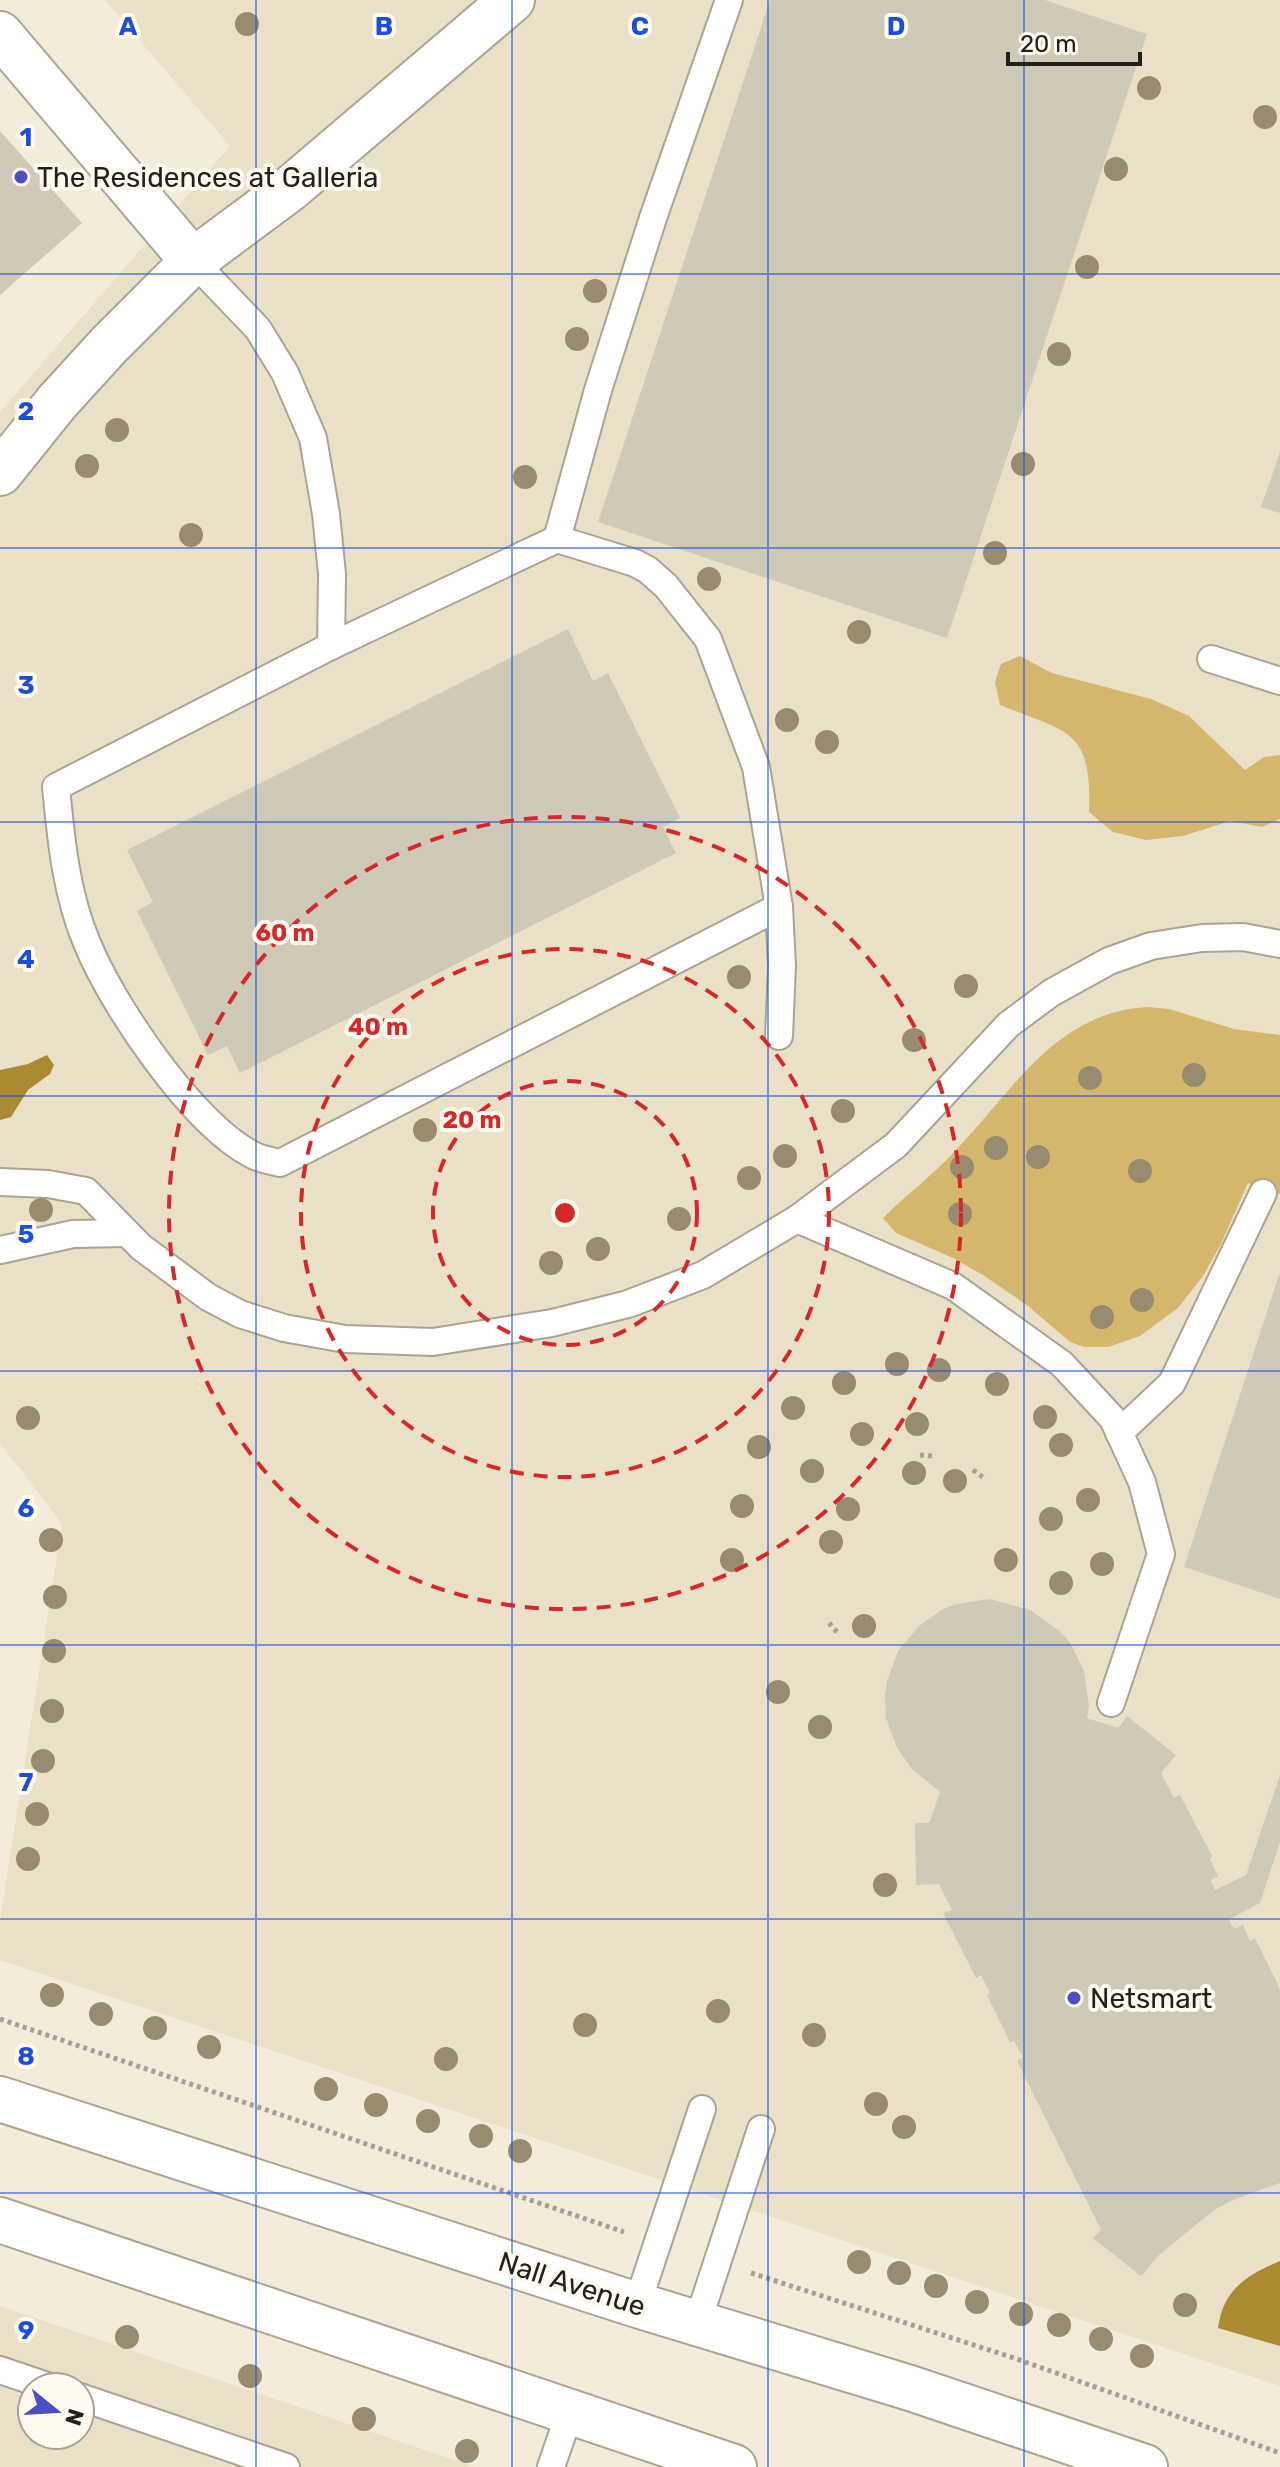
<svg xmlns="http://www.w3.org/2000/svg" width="1280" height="2467" font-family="Rubik,sans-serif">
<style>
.built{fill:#ebe1c9;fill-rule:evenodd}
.green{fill:#d5b76e}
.water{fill:#ac8a31}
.building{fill:#cfc9b8}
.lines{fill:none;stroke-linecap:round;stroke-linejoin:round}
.lane-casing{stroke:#aba494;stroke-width:30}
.street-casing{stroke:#aba494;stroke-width:48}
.secondary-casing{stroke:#aba494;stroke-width:48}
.path{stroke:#a7a194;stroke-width:5;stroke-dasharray:4 4;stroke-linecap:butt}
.lane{stroke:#fff;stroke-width:26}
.street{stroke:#fff;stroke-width:44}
.secondary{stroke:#fff;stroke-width:44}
.tree{fill:#978c70}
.grid{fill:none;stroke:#1d4ed8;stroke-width:2;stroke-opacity:0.55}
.ring{fill:none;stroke:#d62828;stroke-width:4;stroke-dasharray:14 10}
.poi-dot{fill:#4c4ec4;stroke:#fefaf0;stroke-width:3}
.labels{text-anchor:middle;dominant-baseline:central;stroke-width:8;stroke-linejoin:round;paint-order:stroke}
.poi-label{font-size:28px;fill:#23201a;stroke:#fefaf0;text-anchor:start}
.street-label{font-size:28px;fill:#23201a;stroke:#fefaf0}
.grid-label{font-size:26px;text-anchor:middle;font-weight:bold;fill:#1d4ed8;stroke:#fefaf0;stroke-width:8;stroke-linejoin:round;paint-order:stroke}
.centre{fill:#d62828;stroke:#fefaf0;stroke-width:4}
.ring-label{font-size:24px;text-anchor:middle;font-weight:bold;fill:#d62828;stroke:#fefaf0;stroke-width:8;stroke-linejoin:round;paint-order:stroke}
</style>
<rect width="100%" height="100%" fill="#f3ecdb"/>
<g class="built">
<polygon points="105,0 1280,0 1280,2386 0,1960 0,1921 62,1524 0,1443 0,412 230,146"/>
<path d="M0,2306L475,2467H0ZM32,2387H80V2435H32Z"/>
</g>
<g class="green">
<path d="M1020,656L1052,673L1151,699L1189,716L1245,770L1264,757L1280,755V819L1262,827L1230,821L1183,836L1146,840L1113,832L1089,812C1092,728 1068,733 1000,705L995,682L1001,664Z"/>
<path d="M1148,1007L1169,1009L1234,1029L1280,1035V1194L1248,1183L1220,1246L1203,1276L1178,1308L1140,1336L1108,1347H1084L1070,1342L1028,1306L983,1275L953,1258L896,1233L883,1218C906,1195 932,1176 954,1152C1013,1091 1055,1012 1148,1007Z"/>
</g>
<g class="water">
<polygon points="47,1055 54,1065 50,1074 28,1090 11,1117 0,1120 0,1070 28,1064"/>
<path d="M1280,2261V2346L1218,2328C1223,2290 1246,2275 1280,2261Z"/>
</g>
<g class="building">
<polygon points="770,0 1045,0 1147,34 947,638 598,522"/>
<polygon points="0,131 82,223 0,295"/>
<polygon points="1280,452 1280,513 1261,507"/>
<polygon points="568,629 593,681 608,673 680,818 663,827 676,853 240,1073 227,1046 208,1055 137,911 153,902 127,850"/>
<polygon points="1279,1275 1280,1275 1280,1599 1184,1567"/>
<polygon points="990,1599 1030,1610 1061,1632 1071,1644 1084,1671 1089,1706 1087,1718 1118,1728 1127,1716 1176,1755 1161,1773 1174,1798 1180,1795 1212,1856 1210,1859 1218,1876 1211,1880 1215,1890 1246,1875 1280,1775 1280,1842 1260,1903 1229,1919 1234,1929 1243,1925 1250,1941 1255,1938 1280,1989 1280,2183 1235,2199 1214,2210 1158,2256 1141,2276 1093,2238 1101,2230 1017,2061 1023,2057 1014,2041 1010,2042 987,1995 990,1993 981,1975 976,1978 943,1913 952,1910 939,1884 916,1885 915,1823 929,1823 940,1792 913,1770 897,1748 886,1718 885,1696 887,1681 898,1651 919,1626 943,1609 957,1604"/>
</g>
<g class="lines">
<g class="lane-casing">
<g id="lane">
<polyline points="729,0 653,218 598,390 557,539 635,563 648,570 666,586 708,639 756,767 779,907 782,966 779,1036"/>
<path d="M193,261L258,329L285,373L313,438L326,514L332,574L331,646L56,787C61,839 66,894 87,943C112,1005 192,1123 251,1154C259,1159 271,1161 280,1163L779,907"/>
<polyline points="331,646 557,539"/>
<polyline points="1211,659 1280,681"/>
<polyline points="0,1182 48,1184 86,1191 141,1247 208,1297 240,1314 284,1328 345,1339 433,1342 552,1323 628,1304 703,1275 797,1219 896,1145 1008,1025 1051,993 1109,961 1151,946 1202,938 1243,937 1280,944"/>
<polyline points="797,1219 953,1286 1062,1364 1113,1419 1142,1482 1161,1554 1111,1703"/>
<polyline points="0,1250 73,1234 126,1233"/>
<polyline points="1119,1433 1172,1383 1263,1193"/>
<polyline points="637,2305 702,2109"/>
<polyline points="697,2324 761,2129"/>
<polyline points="0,2370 50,2387"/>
<polyline points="80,2397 286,2467"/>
<polyline points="551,2467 570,2412"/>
</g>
</g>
<g class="street-casing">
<g id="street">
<polyline points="0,34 193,261"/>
<polyline points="0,473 57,402 109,345 193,261 291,188 512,0"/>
</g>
</g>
<g class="secondary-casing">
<g id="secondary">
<polyline points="0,2099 637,2305 910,2388 1145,2467"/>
<polyline points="0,2220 734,2467"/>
</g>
</g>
<g class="path">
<polyline points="920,1455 932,1456"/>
<polyline points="973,1470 984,1478"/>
<polyline points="829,1623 837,1632"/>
<polyline points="0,2019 624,2232"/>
<polyline points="751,2273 1014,2358 1280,2453"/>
</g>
<use href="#lane" class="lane"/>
<use href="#street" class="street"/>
<use href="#secondary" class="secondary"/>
</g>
<g class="tree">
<circle cx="247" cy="24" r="12"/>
<circle cx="1149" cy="88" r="12"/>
<circle cx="1265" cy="117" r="12"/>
<circle cx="1116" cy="169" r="12"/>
<circle cx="1087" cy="267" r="12"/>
<circle cx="595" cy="291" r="12"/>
<circle cx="577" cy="339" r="12"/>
<circle cx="1059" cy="354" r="12"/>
<circle cx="117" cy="430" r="12"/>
<circle cx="1023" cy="464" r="12"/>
<circle cx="87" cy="466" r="12"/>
<circle cx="525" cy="477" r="12"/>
<circle cx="191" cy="535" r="12"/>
<circle cx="995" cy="553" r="12"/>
<circle cx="709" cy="579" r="12"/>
<circle cx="859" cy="632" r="12"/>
<circle cx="787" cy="720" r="12"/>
<circle cx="827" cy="742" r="12"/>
<circle cx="739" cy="977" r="12"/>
<circle cx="966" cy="986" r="12"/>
<circle cx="914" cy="1040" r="12"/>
<circle cx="1194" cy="1075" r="12"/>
<circle cx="1090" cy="1078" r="12"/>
<circle cx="843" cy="1111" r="12"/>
<circle cx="425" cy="1130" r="12"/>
<circle cx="996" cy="1148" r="12"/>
<circle cx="785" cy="1156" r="12"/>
<circle cx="1038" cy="1157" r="12"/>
<circle cx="962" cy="1167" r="12"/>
<circle cx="1140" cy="1171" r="12"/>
<circle cx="749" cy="1178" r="12"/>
<circle cx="41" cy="1210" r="12"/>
<circle cx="960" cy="1214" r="12"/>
<circle cx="679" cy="1219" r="12"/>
<circle cx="598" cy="1249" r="12"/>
<circle cx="551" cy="1263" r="12"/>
<circle cx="1142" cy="1300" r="12"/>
<circle cx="1102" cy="1317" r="12"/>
<circle cx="897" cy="1364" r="12"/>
<circle cx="939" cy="1370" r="12"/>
<circle cx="844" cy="1383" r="12"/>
<circle cx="997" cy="1384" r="12"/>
<circle cx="793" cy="1408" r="12"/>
<circle cx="1045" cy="1417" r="12"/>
<circle cx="28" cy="1418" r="12"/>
<circle cx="917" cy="1424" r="12"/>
<circle cx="862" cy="1434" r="12"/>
<circle cx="1061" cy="1445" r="12"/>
<circle cx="759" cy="1447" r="12"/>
<circle cx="812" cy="1471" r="12"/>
<circle cx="914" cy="1473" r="12"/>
<circle cx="955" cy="1481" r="12"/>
<circle cx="1088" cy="1500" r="12"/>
<circle cx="742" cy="1506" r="12"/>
<circle cx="848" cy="1509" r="12"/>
<circle cx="1051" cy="1519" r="12"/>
<circle cx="51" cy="1540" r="12"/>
<circle cx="831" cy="1542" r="12"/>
<circle cx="732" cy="1560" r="12"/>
<circle cx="1006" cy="1560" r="12"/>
<circle cx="1102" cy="1564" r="12"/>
<circle cx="1061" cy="1583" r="12"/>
<circle cx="55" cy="1597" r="12"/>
<circle cx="864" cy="1626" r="12"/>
<circle cx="54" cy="1651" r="12"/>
<circle cx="778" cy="1692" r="12"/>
<circle cx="52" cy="1711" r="12"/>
<circle cx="820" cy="1727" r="12"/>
<circle cx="43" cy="1761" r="12"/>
<circle cx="37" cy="1814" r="12"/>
<circle cx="28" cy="1859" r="12"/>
<circle cx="885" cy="1885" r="12"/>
<circle cx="52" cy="1995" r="12"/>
<circle cx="718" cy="2011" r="12"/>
<circle cx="101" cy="2014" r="12"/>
<circle cx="585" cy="2025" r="12"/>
<circle cx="155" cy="2028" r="12"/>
<circle cx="814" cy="2035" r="12"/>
<circle cx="209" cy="2047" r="12"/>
<circle cx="446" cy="2059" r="12"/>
<circle cx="326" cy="2089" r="12"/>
<circle cx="876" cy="2104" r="12"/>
<circle cx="376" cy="2105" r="12"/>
<circle cx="428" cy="2121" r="12"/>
<circle cx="904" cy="2127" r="12"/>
<circle cx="481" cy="2136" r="12"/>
<circle cx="520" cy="2151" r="12"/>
<circle cx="859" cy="2262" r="12"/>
<circle cx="899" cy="2273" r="12"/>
<circle cx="936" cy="2286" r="12"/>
<circle cx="977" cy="2302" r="12"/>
<circle cx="1185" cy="2305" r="12"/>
<circle cx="1021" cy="2314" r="12"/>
<circle cx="1059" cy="2325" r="12"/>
<circle cx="127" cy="2337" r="12"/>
<circle cx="1101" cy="2339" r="12"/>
<circle cx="1142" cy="2356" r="12"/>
<circle cx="250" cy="2376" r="12"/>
<circle cx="364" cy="2419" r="12"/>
<circle cx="467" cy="2451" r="12"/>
</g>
<path class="grid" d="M256,0V2467M512,0V2467M768,0V2467M1024,0V2467M0,274H1280M0,548H1280M0,822H1280M0,1096H1280M0,1371H1280M0,1645H1280M0,1919H1280M0,2193H1280"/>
<g class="ring">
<circle cx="565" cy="1213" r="132"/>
<circle cx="565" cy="1213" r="264"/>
<circle cx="565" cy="1213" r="396"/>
</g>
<g class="poi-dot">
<circle cx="21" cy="177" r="8"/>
<circle cx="1074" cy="1998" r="8"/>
</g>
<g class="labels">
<g class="poi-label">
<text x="37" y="177">The Residences at Galleria</text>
<text x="1090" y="1998">Netsmart</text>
</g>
<g class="street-label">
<text transform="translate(572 2284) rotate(18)">Nall Avenue</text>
</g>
</g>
<g class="grid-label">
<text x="128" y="35">A</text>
<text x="384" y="35">B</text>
<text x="640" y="35">C</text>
<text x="896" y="35">D</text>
<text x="26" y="146">1</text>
<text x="26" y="420">2</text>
<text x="26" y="694">3</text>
<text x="26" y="968">4</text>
<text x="26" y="1243">5</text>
<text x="26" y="1517">6</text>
<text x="26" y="1791">7</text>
<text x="26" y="2065">8</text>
<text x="26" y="2339">9</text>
</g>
<circle cx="565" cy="1213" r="12" class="centre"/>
<g class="ring-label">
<text x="285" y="941">60 m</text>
<text x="378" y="1035">40 m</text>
<text x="472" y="1128">20 m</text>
</g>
<g transform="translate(56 2411) rotate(108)"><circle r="38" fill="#fefaf0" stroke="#a6a39a" stroke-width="2"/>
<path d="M0-6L14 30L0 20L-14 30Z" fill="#4c4ec4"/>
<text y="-12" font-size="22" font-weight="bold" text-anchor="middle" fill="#23201a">N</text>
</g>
<path d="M1008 52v12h132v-12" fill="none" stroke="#23201a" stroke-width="4"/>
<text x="1020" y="52" font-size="24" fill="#23201a" stroke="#fefaf0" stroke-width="6" paint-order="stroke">20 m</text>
</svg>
